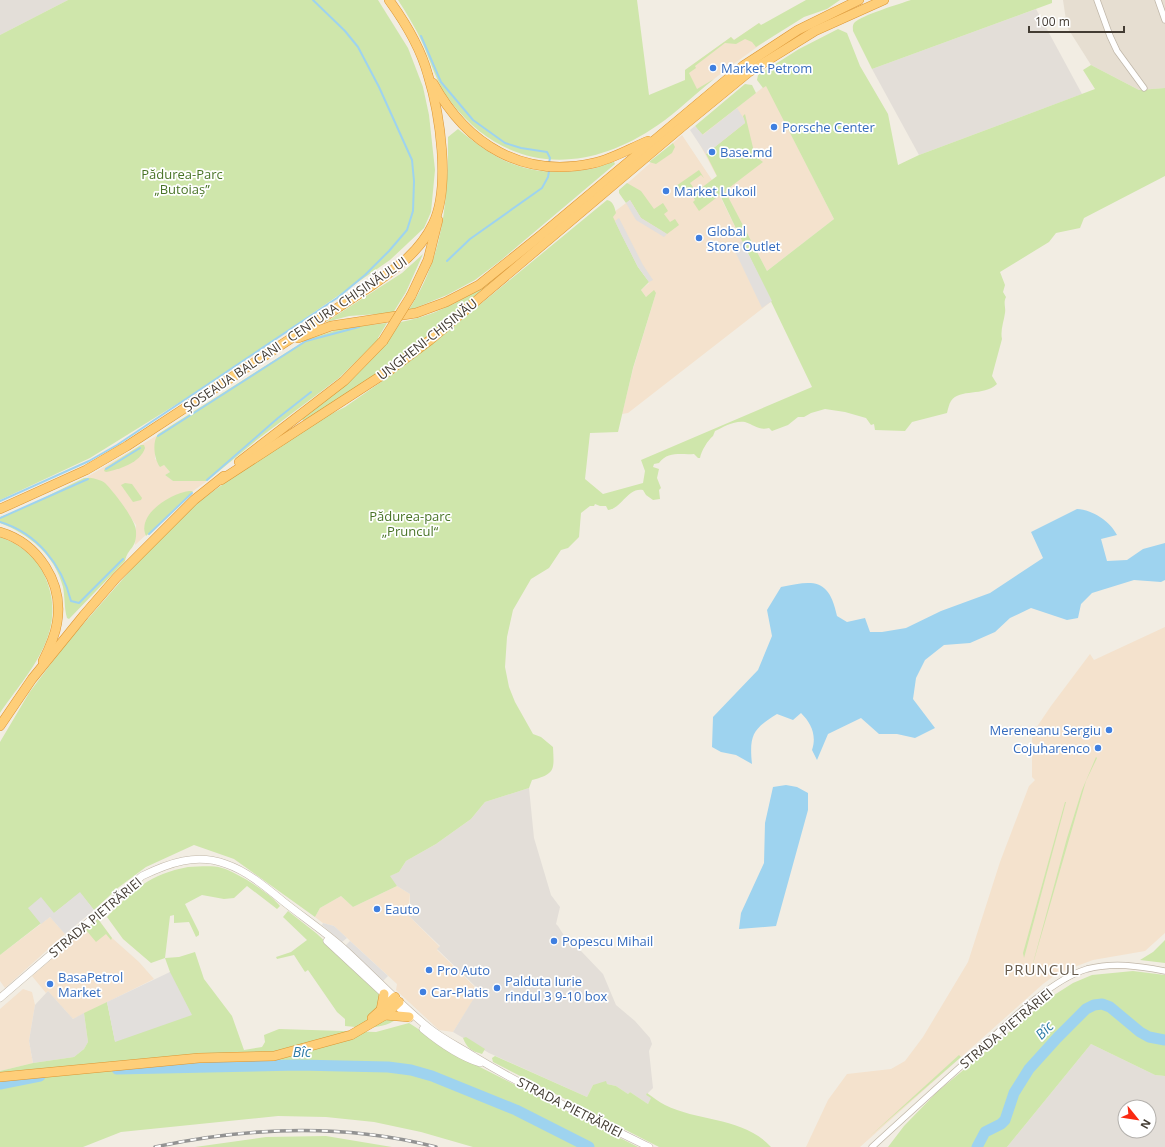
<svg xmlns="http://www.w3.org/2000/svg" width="1165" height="1147" font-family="'Open Sans',sans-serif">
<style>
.residential{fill:#e6ded1}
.commercial{fill:#f4e2cd}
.industrial{fill:#e3ded8;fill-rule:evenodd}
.green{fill:#cfe6ab}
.parking{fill:#e2dfdc}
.water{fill:#9ed3ef}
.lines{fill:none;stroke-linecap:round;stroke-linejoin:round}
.stream{stroke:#9ed3ef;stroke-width:2}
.river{stroke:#9ed3ef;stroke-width:11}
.minor-casing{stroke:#c0b7a9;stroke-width:7}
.tertiary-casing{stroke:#c0b7a9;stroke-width:8}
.trunk-casing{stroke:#dc9532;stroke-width:10}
.minor{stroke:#fff;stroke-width:5.5}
.tertiary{stroke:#fff;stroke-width:7}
.trunk{stroke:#fece79;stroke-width:9}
.rail-casing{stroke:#939393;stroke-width:3.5}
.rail{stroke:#fff;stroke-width:2;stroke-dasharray:6;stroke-linecap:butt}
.trunk-bridge-casing{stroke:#dc9532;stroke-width:10;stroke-linecap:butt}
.trunk-bridge{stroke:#fece79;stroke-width:9}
.shop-dot{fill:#3f7fe0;stroke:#fff;stroke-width:1.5}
.labels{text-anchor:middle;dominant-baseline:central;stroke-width:3.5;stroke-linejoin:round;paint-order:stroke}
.shop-label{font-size:13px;fill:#366cbe;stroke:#fff;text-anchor:start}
.park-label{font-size:13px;fill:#497427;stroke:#fff}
.street-label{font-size:13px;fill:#433c33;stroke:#fff}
.water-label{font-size:14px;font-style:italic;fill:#2d7aa6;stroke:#fff}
.quarter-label{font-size:15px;letter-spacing:1px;fill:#665a4b;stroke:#fff}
</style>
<rect width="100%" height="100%" fill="#f2ede3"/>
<polygon class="residential" points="1063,0 1165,0 1165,88 1139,90 1091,65 1067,27"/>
<g class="commercial">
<polygon points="759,23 771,37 728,68 690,98 685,92 685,70 731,37 734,40"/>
<polygon points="766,85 834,219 767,271 697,139"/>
<polygon points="682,135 712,180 772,301 628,413 622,414 633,369 656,293 646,297 641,290 649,283 610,215 630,200 622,188"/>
<polygon points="156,436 155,459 164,465 170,472 165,475 173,481 207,481 193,491 135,545 136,525 114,494 103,482 87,477"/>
<polygon points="1165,627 1165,933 1145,951 1093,960 1058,973 1043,984 860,1147 806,1147 828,1100 847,1074 891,1069 905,1061 923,1037 968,962 1000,862 1029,786 1035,780 1032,777 1032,734 1051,706 1090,654 1094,660"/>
<polygon points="397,886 410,894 408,915 440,947 437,950 479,991 453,1032 439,1030 396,990 397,984 334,926 323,923 315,917 320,908 341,896 353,907"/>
<polygon points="50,917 65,934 5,988 0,981 0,955"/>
<polygon points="98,919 112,938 139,962 154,979 73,1019 48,991 46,993 32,976"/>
<polygon points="23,989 32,992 35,1005 29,1041 33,1063 0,1071 0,1009"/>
</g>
<g class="industrial">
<polygon points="0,0 68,0 0,35"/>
<polygon points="1036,9 1082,94 919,155 872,69"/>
<polygon points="529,788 534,838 551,895 560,907 556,924 558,926 568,942 581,951 603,974 616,1005 635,1021 650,1038 652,1044 649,1051 653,1088 646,1095 652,1098 648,1104 630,1092 628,1094 616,1086 607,1084 593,1085 587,1097 489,1053 453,1032 479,990 437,949 440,946 408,915 410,914 410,894 397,886 389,876 399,872 406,861 436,844 471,819 485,802"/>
<polygon points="48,991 73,1019 84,1013 88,1042 84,1049 74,1057 33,1063 29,1041 35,1005"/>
<path d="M1091,1044L1155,1075L1165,1076V1147H1007ZM1125,1107H1149V1131H1125Z"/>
</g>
<g class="green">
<polygon points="68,0 378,0 408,48 423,87 429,115 435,170 431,212 424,228 390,260 214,381 90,458 0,500 0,35"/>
<path d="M398,0H637L649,95L685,80V70L731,37L734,40L759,23L761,25L806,0H840L827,9L804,17L756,47L752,42L745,39L736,44L725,43L695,66L696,68L689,73L697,89L714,79C695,94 677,112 658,125C586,175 507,174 451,102C437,85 431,62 422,42C415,27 407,14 398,0Z"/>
<path d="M911,0H1052V3L872,69L853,31C853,28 852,25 855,22C863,15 899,4 911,0Z"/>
<path d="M838,29L847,33L860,66L888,114L898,165L919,155L1095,89L1083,70L1091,65L1139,90L1165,88V176L1084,218L1080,228L1056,233L1049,242L1000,272L1005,285L1003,292L1006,297C1003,303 1006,307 1005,313C1004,321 1000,331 1002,339L992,376L997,384C983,397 960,388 951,401C949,404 948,409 947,413L912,422L905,431L875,430L874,424L871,425L866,418L845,412L825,409L811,413L804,417H798L788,425L772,431L769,428C760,431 754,425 745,422C735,420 723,427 715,431L713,436C708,440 701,451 700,458H698L694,454C680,455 668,451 659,463L654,464L653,467L659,469L657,478L661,488L659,490L660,499L653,500L646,495L643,490C628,487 621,509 608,510L606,506H600L595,504L594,506H590L581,513L579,537L568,548L561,550L549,568L531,579L513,610L507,637L505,667L509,687L515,702L533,734L541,737L553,747C554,769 556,774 532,780L529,788L485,802L471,819L436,844L406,861L399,872L390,876L397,886L353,907L341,896L320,908L315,917L234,859L194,845L146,867L119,887L94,910L80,893L0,955V742L29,693L65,645L135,565L195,504L256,461L325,417L345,407L381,382L432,344L607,200C614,201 615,210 616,213L613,217L638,267L649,282L641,290L646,297L654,290L656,293L633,368L618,432L590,433L585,479L603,494L643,483L645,471L641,460L812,387L720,195L699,211L693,202L695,200L692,195L717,176L706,154L745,123L743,116L745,114L755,156L763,162L725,191L767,271L834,219L766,86L763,88L757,80L758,75L799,49Z"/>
<polygon points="745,84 752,85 756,93 702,135 695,126"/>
<path d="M458,129C503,166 531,178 591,169C599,168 606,163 614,162L615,164L500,261L475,280L447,295L408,311C444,256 448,201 448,137Z"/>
<polygon points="673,143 675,147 672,153 656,164 649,162"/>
<polygon points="699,170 704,178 701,175 690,183 693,187 682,194 676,186"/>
<polygon points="627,183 641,191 654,209 663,203 668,211 664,214 670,222 675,219 679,225 667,234 641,218 630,200 626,203 619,193 619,190"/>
<polygon points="423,254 406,292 393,313 349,316 326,322 402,273"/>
<path d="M504,271L419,343L372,377L305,421L302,420L303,418C340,390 375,362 401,322C439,315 473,295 504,271Z"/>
<path d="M387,323L378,338L379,339L339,378L258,439L207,481H173L165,475L170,472L164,465L160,467C154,459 152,442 158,434L306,340L343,328Z"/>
<path d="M141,445H144L145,448C140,463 120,469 106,472L104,471L105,468Z"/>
<path d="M84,478C89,477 100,479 105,483C113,491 136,520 136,531C137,549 128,547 125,561L69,619L67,618C64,607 65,597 63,587C55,555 29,534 0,523V517L19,510Z"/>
<polygon points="125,483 132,484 142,498 141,500 133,502 121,485"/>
<path d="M189,491H193L146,536C136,514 172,493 189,491Z"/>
<path d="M0,537C20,544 38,558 46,579C68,633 29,671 0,713Z"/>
<polygon points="1096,757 1097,758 1086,781 1079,805 1030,974 1067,838 1082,790"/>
<polygon points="1065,802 1066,802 1024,958 1023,953"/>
<path d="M188,867C199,867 211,865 222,868C237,872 271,894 280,906L277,909L247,886L234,898L224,899L202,895L185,904L199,932V935L196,937L189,922L174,923V915L170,916L165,958L179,957L195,952L204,979L232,1016L244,1050L262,1047L265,1042L264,1035L279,1029L376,1032L409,1023L468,1061L638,1147H473L421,1132L374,1122L326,1117L278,1116L121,1132L83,1147H0V1071L33,1063L74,1057L84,1049L88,1042L84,1013L107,1002L115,1041L170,972L165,958L151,963L123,939L107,917C133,890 150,874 188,867Z"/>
<path d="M288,911L316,933L400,1011L397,1019C381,1030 363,1028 345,1026V1019L337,1012L308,970L305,972L294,955L277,959L276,957L291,952L307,940L283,917Z"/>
<polygon points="98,919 112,938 111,940 106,934 96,942 86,930"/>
<polygon points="1165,940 1165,963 1140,960 1153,952"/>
<polygon points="1133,971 1165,975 1165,1076 1155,1075 1091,1044 1007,1147 888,1147 904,1126 937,1092 1051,997 1073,983 1092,975"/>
<path d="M466,1037L485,1049L482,1054C471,1051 467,1048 463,1038Z"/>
<polygon points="959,1055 961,1057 869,1137"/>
<path d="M495,1056L587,1097L593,1085L606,1081L607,1084L616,1086L628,1094L630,1092L648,1104L651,1098L646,1095L647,1093C653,1097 659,1102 665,1105C699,1122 744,1117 771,1147H659L493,1062L492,1058Z"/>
<polygon points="326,1136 392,1147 195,1147 266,1137"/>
</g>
<g class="parking">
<polygon points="737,108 744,119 745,123 706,154 690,130 695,126 703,135"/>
<polygon points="630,200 641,218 667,234 664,237 636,220 626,203"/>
<polygon points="619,218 643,265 653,280 649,282 638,267 621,234 615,221"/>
<polygon points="742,241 772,301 762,308 733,247"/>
<polygon points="80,892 94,910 65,934 50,917 41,924 28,908 41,897 54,913"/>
<polygon points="323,923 334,926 347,938 342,942 322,925"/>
<polygon points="350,941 388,976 383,981 345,946"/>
<polygon points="170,972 192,1015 115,1042 107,1002"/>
</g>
<g class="water">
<path d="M1077,509C1093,510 1110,521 1117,535L1101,539L1107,561L1127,560L1143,549L1165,543V580L1161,582L1134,580L1092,593L1081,604L1078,618L1067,620L1031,608L1010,618L995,632L970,643L944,645L925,660L916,678L913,699L935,728L915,738L897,734H879L861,718L828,734L817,760L812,750C817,735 811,723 801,713L793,720L777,714C753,729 749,735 752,764L736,755L721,752L712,747L713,717L758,670L772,636L767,610L781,587C814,580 829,578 837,616L847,622L865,618L870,632H882L906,628L941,611L990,593L1043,558L1031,532Z"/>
<polygon points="786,785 797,787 808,793 808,810 776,926 739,929 741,913 764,863 765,823 773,787"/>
</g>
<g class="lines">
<g class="stream">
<polyline points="421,36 441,82 473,120 505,143 521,148 547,152 550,158 549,163"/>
<polyline points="447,261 470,239 542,188 548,177 549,171"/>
<polyline points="158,436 306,341 359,327"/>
<polyline points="106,469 140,448"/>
<polyline points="207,480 278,418 311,392"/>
<polyline points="0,501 89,461 117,445 337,298 365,275 389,251 407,230 413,211 414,181 412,160 379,87 358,47 345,31 313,0"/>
<polyline points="0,518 88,479"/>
<path d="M0,522C37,533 62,565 71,601L79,603L123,559"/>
<polyline points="149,534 192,493"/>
</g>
<g class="river">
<polyline points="117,1069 298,1065 388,1067 411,1070 432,1076 516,1110 589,1147"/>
<polyline points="0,1084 40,1076"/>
<polyline points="977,1147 985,1132 1001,1124 1005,1120 1014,1093 1029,1069 1057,1038 1086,1009 1094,1005 1102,1004 1110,1007 1140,1032 1149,1037 1165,1040"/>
</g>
<g class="minor-casing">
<g id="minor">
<polyline points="1097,0 1110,36 1117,51 1144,88"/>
<polyline points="1158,0 1165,20"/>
<path d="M872,1147C907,1115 942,1083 978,1051C1006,1025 1050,980 1087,969C1114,962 1138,966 1165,971"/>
</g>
</g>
<g class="tertiary-casing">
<g id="tertiary">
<polyline points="327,941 410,1018"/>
<path d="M0,998L142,876C169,863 196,853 226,864C247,871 267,888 284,902C303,917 325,932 343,948C372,974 399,1004 429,1028C444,1040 460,1047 475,1057C531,1091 591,1118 649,1147"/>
<path d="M423,1029C440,1043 458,1056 480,1063"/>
</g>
</g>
<g class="trunk-casing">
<g id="trunk">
<path d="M433,83C467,145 523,179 594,163C612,159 631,148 648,141"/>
<polyline points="411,296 428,260 438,220"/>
<polyline points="298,338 331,326 416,313 446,302 479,285 540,236 743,66 798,30 859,0"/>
<polyline points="239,462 344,381 383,341"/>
<polyline points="221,480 390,370 430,340 683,126 749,72 815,31 884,0"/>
<path d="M0,509L86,470L127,446L374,284C398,267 420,251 433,224C451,187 440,114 428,75C421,49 405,22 389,0"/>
<path d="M0,532C38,543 64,583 57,623C55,636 49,649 43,661"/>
<polyline points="0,726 32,679 84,615 116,578 194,500 224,476"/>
<polyline points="381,1010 384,994"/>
<polyline points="385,1015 409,1017"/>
<polyline points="372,1018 395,997"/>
<polyline points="0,1077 199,1058 274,1056 351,1035 385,1015 399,1002"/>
</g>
</g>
<use href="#minor" class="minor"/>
<use href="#tertiary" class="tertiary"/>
<use href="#trunk" class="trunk"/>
<g class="rail-casing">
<path id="rail" d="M155,1147C248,1127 343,1123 436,1147"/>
</g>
<use href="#rail" class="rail"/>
<g class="trunk-bridge-casing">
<polyline id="trunk-bridge" points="383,341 411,296"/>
</g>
<use href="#trunk-bridge" class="trunk-bridge"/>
</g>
<g class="shop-dot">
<circle cx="713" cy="68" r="4"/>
<circle cx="774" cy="127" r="4"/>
<circle cx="712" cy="152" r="4"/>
<circle cx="666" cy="191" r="4"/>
<circle cx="699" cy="238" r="4"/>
<circle cx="1109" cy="730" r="4"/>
<circle cx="1098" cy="748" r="4"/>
<circle cx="377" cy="909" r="4"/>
<circle cx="554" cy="941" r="4"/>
<circle cx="429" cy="970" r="4"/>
<circle cx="50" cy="984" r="4"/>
<circle cx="497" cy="988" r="4"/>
<circle cx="423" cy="992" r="4"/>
</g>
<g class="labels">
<g class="shop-label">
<text x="721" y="68">Market Petrom</text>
<text x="782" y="127">Porsche Center</text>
<text x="720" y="152">Base.md</text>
<text x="674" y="191">Market Lukoil</text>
<text x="707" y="231">Global<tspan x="707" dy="15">Store Outlet</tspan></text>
<text x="1101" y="730" text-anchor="end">Mereneanu Sergiu</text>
<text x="1090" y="748" text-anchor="end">Cojuharenco</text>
<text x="385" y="909">Eauto</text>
<text x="562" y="941">Popescu Mihail</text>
<text x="437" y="970">Pro Auto</text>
<text x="58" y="977">BasaPetrol<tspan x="58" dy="15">Market</tspan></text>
<text x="505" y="981">Palduta Iurie<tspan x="505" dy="15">rindul 3 9-10 box</tspan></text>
<text x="431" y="992">Car-Platis</text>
</g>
<g class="park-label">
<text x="182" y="174">Pădurea-Parc<tspan x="182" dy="15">„Butoiaș”</tspan></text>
<text x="410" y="516">Pădurea-parc<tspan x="410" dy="15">„Pruncul“</tspan></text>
</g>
<g class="street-label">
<text transform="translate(295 334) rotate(-34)">ȘOSEAUA BALCANI - CENTURA CHIȘINĂULUI</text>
<text transform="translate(427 339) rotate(-38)">UNGHENI-CHIȘINĂU</text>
<text transform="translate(95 917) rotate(-40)">STRADA PIETRĂRIEI</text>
<text transform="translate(1006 1028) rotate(-40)">STRADA PIETRĂRIEI</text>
<text transform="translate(570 1107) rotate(27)">STRADA PIETRĂRIEI</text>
</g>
<g class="water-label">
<text transform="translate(1044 1030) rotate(-46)">Bîc</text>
<text x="302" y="1051">Bîc</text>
</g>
<g class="quarter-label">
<text x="1042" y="969">PRUNCUL</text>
</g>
</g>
<g transform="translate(1137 1119) rotate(120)"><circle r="19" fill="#ffffff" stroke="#b4b1ad"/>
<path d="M0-3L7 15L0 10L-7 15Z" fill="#fa2912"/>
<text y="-6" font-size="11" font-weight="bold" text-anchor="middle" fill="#433c33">N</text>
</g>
<path d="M1029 26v6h95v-6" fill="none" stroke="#433c33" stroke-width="2"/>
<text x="1035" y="26" font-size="12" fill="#433c33" stroke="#ffffff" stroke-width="3" paint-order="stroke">100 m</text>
</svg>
